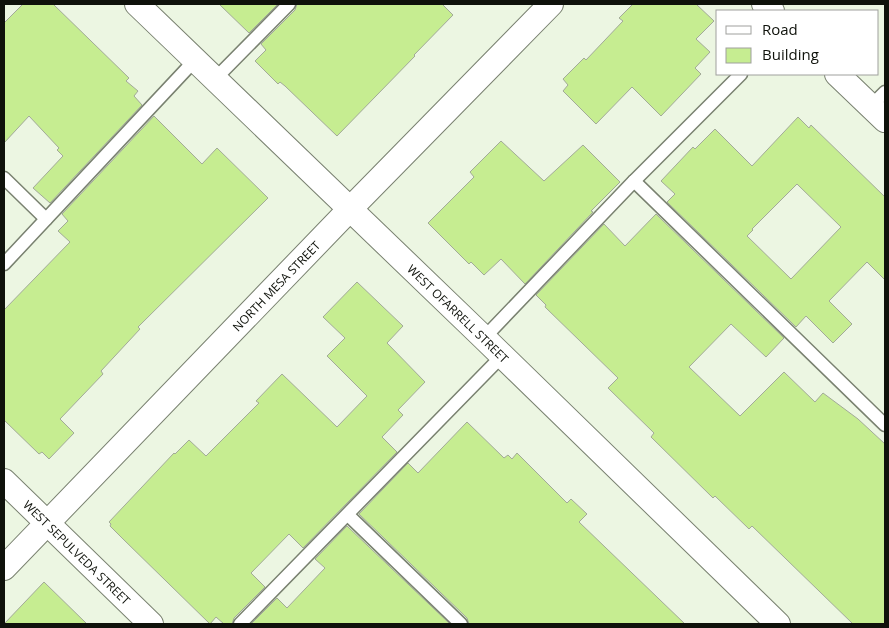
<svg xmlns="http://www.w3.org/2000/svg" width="889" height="628" font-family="'Open Sans',sans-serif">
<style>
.building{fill:#c6ed91;stroke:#a2aa98;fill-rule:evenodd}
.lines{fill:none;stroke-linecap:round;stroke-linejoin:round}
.lane-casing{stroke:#798170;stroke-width:15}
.street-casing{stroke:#798170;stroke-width:26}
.lane{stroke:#fff;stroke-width:12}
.street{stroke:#fff;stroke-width:24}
.labels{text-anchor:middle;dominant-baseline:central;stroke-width:4.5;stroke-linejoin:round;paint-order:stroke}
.street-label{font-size:12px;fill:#0f120b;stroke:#fff}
</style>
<rect width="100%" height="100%" fill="#ecf6e2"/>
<g class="building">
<polygon points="23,4 53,4 129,78 126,81 138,91 134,96 142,105 50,203 33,188 63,156 57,150 59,148 29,116 4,143 4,23"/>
<polygon points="219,4 278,4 249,33"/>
<polygon points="297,4 442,4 453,15 414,55 415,56 337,136 285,86 280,82 278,84 255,61 266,50 261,44 295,10"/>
<polygon points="633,4 696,4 714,21 696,39 710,52 695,68 701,74 661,116 632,87 596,124 563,91 568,85 563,79 584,58 586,60 623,21 619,18"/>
<polygon points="154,116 202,164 217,148 268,198 138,327 140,329 101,371 103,374 60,419 74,433 49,459 42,452 39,454 4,420 4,310 70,242 58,231 68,221 62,214"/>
<path d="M798,117L809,128L811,125L885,197V280L867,262L829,301L852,324L833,343L806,316L796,327L667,202L675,194L661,181L693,147L695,149L715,129L752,166ZM797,184L841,227L791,279L747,236L753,230L752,229Z"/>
<polygon points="501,141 544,181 583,145 620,182 591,211 593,212 525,284 501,259 484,275 471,262 469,264 428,223 474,177 470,172"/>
<polygon points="656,214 784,338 766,357 731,324 689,367 740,416 784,372 815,402 823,393 858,419 885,444 885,624 853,624 752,526 749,529 715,496 713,498 651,437 654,433 608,388 618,378 545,307 546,305 536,295 604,224 625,246"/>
<polygon points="357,282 403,326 387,343 425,382 398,410 403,415 382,437 397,452 303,548 289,534 251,573 265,587 234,618 232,624 224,624 216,617 210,624 123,539 110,526 111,524 109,522 174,453 175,454 189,440 206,456 259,403 256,401 282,374 337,427 367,396 327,356 345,338 323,317"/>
<polygon points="467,422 504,458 508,455 512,459 517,453 567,503 571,499 587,514 579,522 685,624 469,624 467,618 359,514 408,463 418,473"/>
<polygon points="347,526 450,624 251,624 277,598 287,608 325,568 315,559"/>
<polygon points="44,582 87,624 4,624"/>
</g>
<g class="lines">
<g class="lane-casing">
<g id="lane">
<polyline points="215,79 289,4"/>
<polyline points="871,106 885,92"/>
<polyline points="4,178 46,219"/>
<polyline points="634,181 885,425"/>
<polyline points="4,264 195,60"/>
<polyline points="484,338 634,181 741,74"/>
<polyline points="348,515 461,624"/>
<polyline points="240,624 502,356"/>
</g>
</g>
<g class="street-casing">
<g id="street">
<path id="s1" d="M137,4L484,338L778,624"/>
<polyline points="764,4 772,11"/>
<polyline points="837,74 885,120"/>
<path id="s2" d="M4,481L151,624"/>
<path id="s3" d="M4,568L350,209L551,4"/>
</g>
</g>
<use href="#lane" class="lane"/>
<use href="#street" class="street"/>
</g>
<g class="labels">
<g class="street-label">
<text stroke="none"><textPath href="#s3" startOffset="392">NORTH MESA STREET</textPath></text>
<text stroke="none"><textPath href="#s1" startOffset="446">WEST OFARRELL STREET</textPath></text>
<text stroke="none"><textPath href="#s2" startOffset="102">WEST SEPULVEDA STREET</textPath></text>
</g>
</g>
<rect width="889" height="628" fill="none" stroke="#0f120b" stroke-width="10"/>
<rect x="716" y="10" width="162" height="65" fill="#ffffff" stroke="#9fa09d"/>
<rect x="726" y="26" width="25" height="8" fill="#ffffff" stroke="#9fa09d"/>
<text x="762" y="35" font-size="15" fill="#0f120b">Road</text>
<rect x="726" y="48" width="25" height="15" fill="#c6ed91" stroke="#9fa09d"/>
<text x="762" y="60" font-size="15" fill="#0f120b">Building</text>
</svg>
